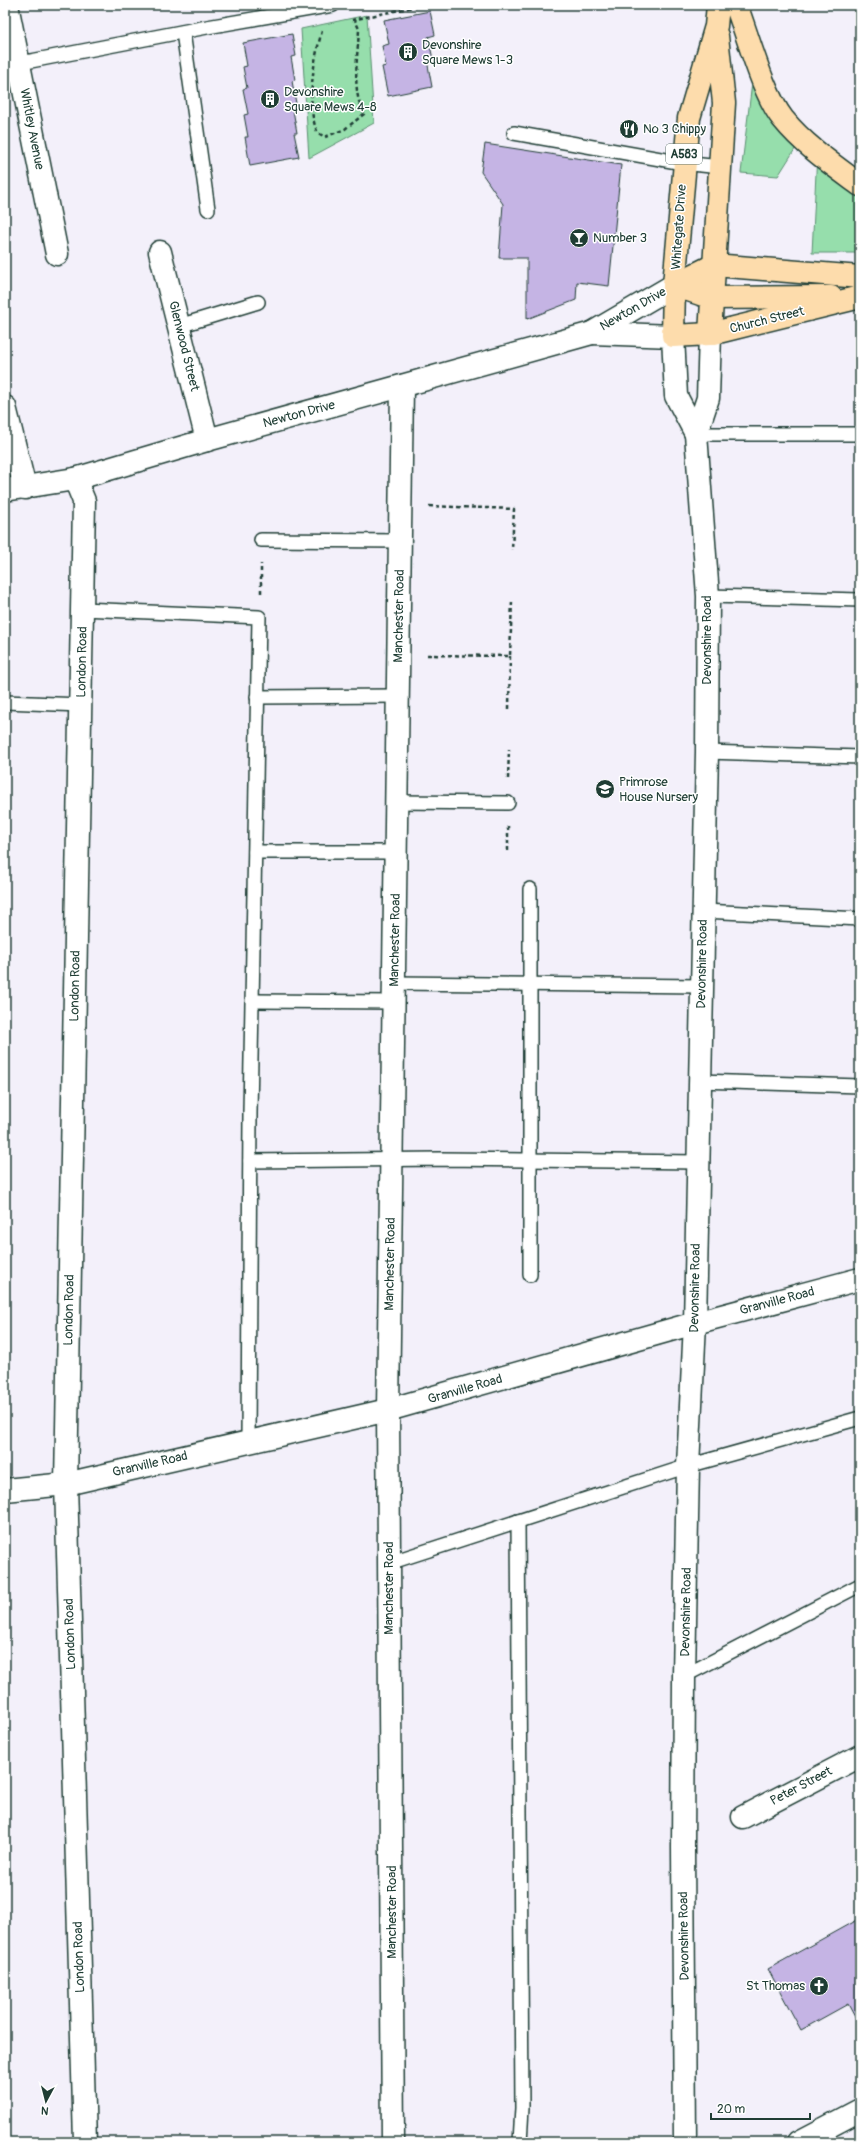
<svg xmlns="http://www.w3.org/2000/svg" width="865" height="2147" font-family="Pangolin,sans-serif">
<style>
.green{fill:#96deac;stroke:#5a8e70}
.building{fill:#c5b4e4;stroke:#1f3d34}
.lines{fill:none;stroke-linecap:round;stroke-linejoin:round}
.lane-casing{stroke:#1f3d34;stroke-width:16}
.street-casing{stroke:#1f3d34;stroke-width:25}
.secondary-casing{stroke:#1f3d34;stroke-width:25}
.primary-casing{stroke:#1f3d34;stroke-width:25}
.path{stroke:#1f3d34;stroke-width:2.5;stroke-dasharray:4 3;stroke-linecap:butt}
.lane{stroke:#fff;stroke-width:13}
.street{stroke:#fff;stroke-width:22}
.secondary{stroke:#fff;stroke-width:22}
.primary{stroke:#fddcac;stroke-width:22}
.labels{text-anchor:middle;dominant-baseline:central;stroke-width:3;stroke-linejoin:round;paint-order:stroke}
.shield{fill:#fff;stroke:#627771;stroke-width:1}
.shield-label{font-size:12px;font-weight:bold;fill:#1f3d34}
.poi-label{font-size:13px;fill:#1f3d34;stroke:#fff;text-anchor:start}
.street-label{font-size:13px;fill:#1f3d34;stroke:#fff}
</style>
<rect width="100%" height="100%" fill="#f3f0fa"/>
<filter id="ink" filterUnits="userSpaceOnUse"><feTurbulence type="fractalNoise" baseFrequency=".025" numOctaves="2"/><feDisplacementMap in="SourceGraphic" scale="8" xChannelSelector="R" yChannelSelector="G"/><feConvolveMatrix kernelMatrix="1 2 1 2 8 2 1 2 1" color-interpolation-filters="sRGB"/></filter>
<g filter="url(#ink)">
<g class="green">
<polygon points="367,15 374,123 309,158 301,29"/>
<polygon points="755,58 802,138 778,176 741,173"/>
<polygon points="817,153 860,185 860,253 812,253"/>
</g>
<g class="building">
<polygon points="430,11 435,35 428,37 433,59 427,60 432,87 388,96 382,67 386,66 382,46 389,44 384,20"/>
<polygon points="292,34 296,56 291,57 295,80 292,81 297,109 293,110 297,133 294,133 299,157 250,166 245,137 248,137 244,115 248,114 243,89 247,88 243,67 247,66 243,43"/>
<polygon points="485,144 621,165 609,286 577,282 576,300 527,319 527,258 499,258 503,204 481,172"/>
<polygon points="860,1918 860,2019 857,2021 848,2004 801,2030 768,1969"/>
</g>
<g class="lines">
<g class="lane-casing">
<g id="lane">
<polyline points="183,32 208,209"/>
<polyline points="5,66 207,27 333,5"/>
<polyline points="514,133 683,163 720,167"/>
<polyline points="179,326 258,302"/>
<polyline points="696,434 860,434"/>
<polyline points="261,540 400,541"/>
<polyline points="708,596 860,600"/>
<polyline points="83,609 259,617 250,1113 248,1441"/>
<polyline points="257,697 398,696"/>
<polyline points="5,702 81,705"/>
<polyline points="707,752 860,757"/>
<polyline points="396,802 508,803"/>
<polyline points="255,852 396,852"/>
<polyline points="530,889 530,1275"/>
<polyline points="703,911 860,919"/>
<polyline points="394,983 702,986"/>
<polyline points="253,1001 394,1002"/>
<polyline points="700,1081 860,1086"/>
<polyline points="250,1161 440,1159 698,1162"/>
<polyline points="518,1521 522,2108 520,2142"/>
<polyline points="389,1563 688,1466 860,1418"/>
<polyline points="684,1676 860,1585"/>
</g>
</g>
<g class="street-casing">
<g id="street">
<polyline points="7,5 57,254"/>
<polyline points="160,252 207,440"/>
<polyline points="5,407 25,488"/>
<polyline points="75,479 84,501 66,1484 85,2142"/>
<polyline points="5,1490 66,1484 388,1410 695,1323 860,1279"/>
<polyline points="743,1817 860,1756"/>
<polyline points="393,2142 388,1410 402,386"/>
</g>
</g>
<g class="secondary-casing">
<g id="secondary">
<polyline points="592,333 673,336 676,396 696,434"/>
<polyline points="5,490 75,479 207,440 592,333 674,285"/>
<polyline points="685,2142 683,1848 684,1676 688,1466 695,1323 707,752 708,596 696,434 708,398 710,334"/>
<polyline points="799,2142 860,2110"/>
</g>
</g>
<g class="primary-casing">
<g id="primary">
<polyline points="718,5 716,26 689,118 674,285 673,336 710,334 860,297"/>
<path d="M736,5C748,36 763,94 783,119C804,145 833,165 860,185"/>
<polyline points="674,285 714,265 860,277"/>
<polyline points="674,285 712,298 831,297"/>
<polyline points="710,334 724,103 717,36"/>
</g>
</g>
<g class="path">
<polyline points="352,20 423,5"/>
<path d="M322,31C314,58 305,108 318,133L325,137L345,129L364,114C351,91 358,55 359,29L355,20"/>
<polyline points="429,506 514,509 512,550"/>
<polyline points="261,593 261,564"/>
<polyline points="427,655 510,656 512,600"/>
<polyline points="509,709 510,656"/>
<polyline points="508,779 509,749"/>
<polyline points="508,851 508,826"/>
</g>
<use href="#lane" class="lane"/>
<use href="#street" class="street"/>
<use href="#secondary" class="secondary"/>
<use href="#primary" class="primary"/>
</g>
</g>
<defs>
<g id="building-disc" transform="scale(1)"><circle r="9.5" fill="#1f3d34" stroke="#fff"/><path d="M-4-6H4V6H1V3H-1V6H-4ZM-2.5-4.3h1.7v1.8h-1.7ZM.8-4.3h1.7v1.8H.8ZM-2.5-1h1.7V.8h-1.7ZM.8-1h1.7V.8H.8Z" fill="#fff"/></g>
<g id="restaurant-disc" transform="scale(1)"><circle r="9.5" fill="#1f3d34" stroke="#fff"/><path d="M-5-6h1v4h1v-4h1v4h1v-4h1v5L-1.5 .5V6h-2V.5L-5-1ZM5-6V6H3V1.5H1.5Q1.5-4 5-6Z" fill="#fff"/></g>
<g id="bar-disc" transform="scale(1)"><circle r="9.5" fill="#1f3d34" stroke="#fff"/><path d="M-6-5H6L.8 .8V4.5H3.5V6h-7V4.5H-.8V.8Z" fill="#fff"/></g>
<g id="school-disc" transform="scale(1)"><circle r="9.5" fill="#1f3d34" stroke="#fff"/><path d="M0-5L7-2L0 1L-7-2ZM-4 1L0 2.5L4 1V4Q0 6-4 4Z" fill="#fff"/></g>
<g id="church-disc" transform="scale(1)"><circle r="9.5" fill="#1f3d34" stroke="#fff"/><path d="M-1.2-6h2.4v3.5h3.3v2.4h-3.3V6h-2.4V-.1h-3.3v-2.4h3.3Z" fill="#fff"/></g>
</defs>
<g fill-rule="evenodd">
<use href="#building-disc" x="408" y="52"/>
<use href="#building-disc" x="270" y="99"/>
<use href="#restaurant-disc" x="629" y="129"/>
<use href="#bar-disc" x="579" y="238"/>
<use href="#school-disc" x="605" y="789"/>
<use href="#church-disc" x="819" y="1986"/>
</g>
<g class="labels">
<rect class="shield" x="666" y="144" width="36" height="20" rx="3"/>
<g class="shield-label">
<text x="684" y="154">A583</text>
</g>
<g class="poi-label">
<text x="422" y="45">Devonshire<tspan x="422" dy="15">Square Mews 1-3</tspan></text>
<text x="284" y="92">Devonshire<tspan x="284" dy="15">Square Mews 4-8</tspan></text>
<text x="643" y="129">No 3 Chippy</text>
<text x="593" y="238">Number 3</text>
<text x="619" y="782">Primrose<tspan x="619" dy="15">House Nursery</tspan></text>
<text x="805" y="1986" text-anchor="end">St Thomas</text>
</g>
<g class="street-label">
<text transform="translate(32 129) rotate(79)">Whitley Avenue</text>
<text transform="translate(679 227) rotate(-86)">Whitegate Drive</text>
<text transform="translate(633 309) rotate(-30)">Newton Drive</text>
<text transform="translate(767 320) rotate(-14)">Church Street</text>
<text transform="translate(184 346) rotate(76)">Glenwood Street</text>
<text transform="translate(299 414) rotate(-15)">Newton Drive</text>
<text transform="translate(399 616) rotate(-89)">Manchester Road</text>
<text transform="translate(707 640) rotate(-90)">Devonshire Road</text>
<text transform="translate(82 662) rotate(-89)">London Road</text>
<text transform="translate(395 940) rotate(-89)">Manchester Road</text>
<text transform="translate(702 964) rotate(-89)">Devonshire Road</text>
<text transform="translate(75 986) rotate(-89)">London Road</text>
<text transform="translate(390 1264) rotate(-89)">Manchester Road</text>
<text transform="translate(695 1288) rotate(-89)">Devonshire Road</text>
<text transform="translate(777 1301) rotate(-15)">Granville Road</text>
<text transform="translate(69 1310) rotate(-89)">London Road</text>
<text transform="translate(465 1389) rotate(-16)">Granville Road</text>
<text transform="translate(150 1464) rotate(-13)">Granville Road</text>
<text transform="translate(389 1588) rotate(-90)">Manchester Road</text>
<text transform="translate(686 1612) rotate(-89)">Devonshire Road</text>
<text transform="translate(70 1634) rotate(-92)">London Road</text>
<text transform="translate(801 1786) rotate(-28)">Peter Street</text>
<text transform="translate(392 1912) rotate(-90)">Manchester Road</text>
<text transform="translate(684 1936) rotate(-91)">Devonshire Road</text>
<text transform="translate(79 1957) rotate(-92)">London Road</text>
</g>
</g>
<rect width="865" height="2147" fill="none" stroke="#fff" stroke-width="20"/>
<rect x="10" y="10" width="845" height="2127" fill="none" stroke="#1f3d34" stroke-width="1.5" filter="url(#ink)"/>
<g transform="translate(46 2101) rotate(187)" stroke="#ffffff" stroke-width="3" paint-order="stroke">
<path d="M0-3L7 15L0 10L-7 15Z" fill="#1f3d34"/>
<text y="-6" font-size="11" font-weight="bold" text-anchor="middle" fill="#1f3d34">N</text>
</g>
<path d="M711 2113v6h99v-6" fill="none" stroke="#1f3d34" stroke-width="2"/>
<text x="717" y="2113" font-size="12" fill="#1f3d34" stroke="#ffffff" stroke-width="3" paint-order="stroke">20 m</text>
</svg>
